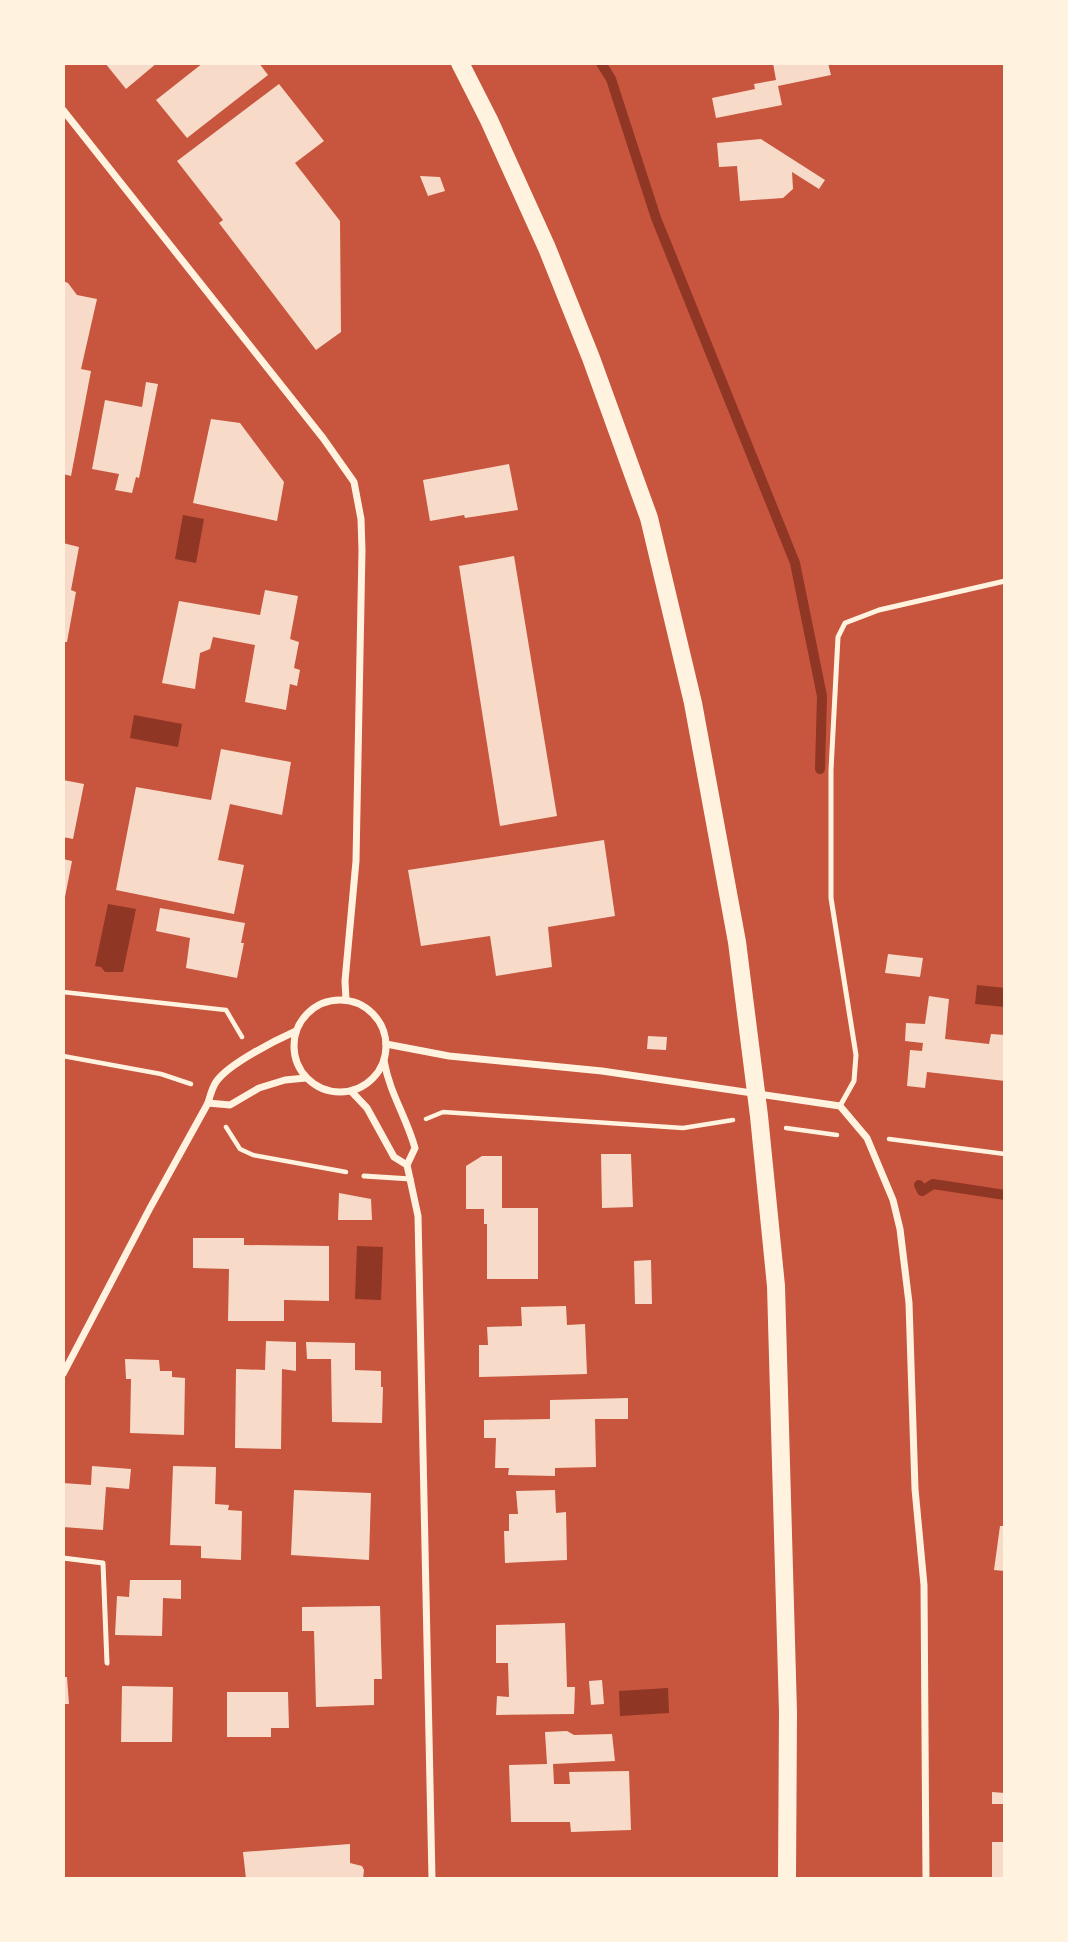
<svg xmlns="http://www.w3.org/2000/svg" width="1068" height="1942" font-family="'PT Serif',serif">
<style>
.water{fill:#8f3625}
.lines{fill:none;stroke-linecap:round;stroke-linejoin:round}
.stream{stroke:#8f3625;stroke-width:10}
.building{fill:#f7dbc8}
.path{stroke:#fff3e0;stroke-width:4.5}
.service{stroke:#fff3e0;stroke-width:5}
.minor{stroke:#fff3e0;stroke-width:7}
.primary{stroke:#fff3e0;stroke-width:18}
</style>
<rect width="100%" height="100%" fill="#c8553d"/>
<g class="water">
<polygon points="183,515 204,519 196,563 175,559"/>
<polygon points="134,715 182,724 178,747 130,738"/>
<polygon points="108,904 136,909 123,972 105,972 101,967 95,966"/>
<polygon points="977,985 1005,988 1005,1007 975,1004"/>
<polygon points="357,1246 383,1247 381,1300 355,1299"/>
<polygon points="668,1688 669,1713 620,1716 619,1691"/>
</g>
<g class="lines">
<g class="stream">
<polyline points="601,63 611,79 656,218 795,563 822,696 820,769"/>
<polyline points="919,1185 922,1191 933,1184 1005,1195"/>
</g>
</g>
<g class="building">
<polygon points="105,63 157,63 126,89"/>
<polygon points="203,63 259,63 268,75 187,138 156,100"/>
<polygon points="773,63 828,63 831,75 778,86 782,105 716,118 712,98 755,89 754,84 776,80"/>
<polygon points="279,84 324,141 295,163 340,221 341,332 316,350 219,223 223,220 177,161"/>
<polygon points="761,139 825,180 819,189 792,172 793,189 783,198 740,201 737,166 719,167 717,143"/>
<polygon points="420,176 440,177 445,191 428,196"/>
<polygon points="63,281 68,283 77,295 97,299 81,369 91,371 71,476 63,474"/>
<polygon points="146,382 158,384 139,478 136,477 132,493 115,490 119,474 92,469 105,400 142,407"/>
<polygon points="211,419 240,423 284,482 277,521 193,503"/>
<polygon points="509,464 518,510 465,518 464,515 430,521 423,480"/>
<polygon points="63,543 79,547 71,590 76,592 67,642 63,642"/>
<polygon points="514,556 557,816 500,826 459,566"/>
<polygon points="265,590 298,596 290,639 299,642 294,668 300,670 297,686 290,684 286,710 245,702 255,645 213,637 210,649 200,653 195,689 162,683 179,601 260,615"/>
<polygon points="221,749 291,762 282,815 230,804 218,860 244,865 234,914 116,890 136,787 211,800"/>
<polygon points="63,780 84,784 73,839 63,837"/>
<polygon points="604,840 615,916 548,927 552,967 496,976 490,936 421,946 408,870"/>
<polygon points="63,859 72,861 64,902 63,902"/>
<polygon points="160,908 245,923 241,943 244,943 237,978 186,968 190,938 156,931"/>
<polygon points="888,954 923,958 920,977 885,973"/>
<polygon points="929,996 949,999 945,1039 989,1044 991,1034 1005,1035 1005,1081 927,1072 925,1088 907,1086 910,1050 922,1051 923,1043 905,1041 906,1023 925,1024"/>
<polygon points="648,1036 667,1037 666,1050 647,1049"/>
<polygon points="601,1154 631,1154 633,1207 602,1208"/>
<polygon points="482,1156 502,1156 502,1208 538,1208 538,1279 487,1279 487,1224 484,1224 484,1209 466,1209 466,1166"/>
<polygon points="339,1193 371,1199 372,1220 338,1220"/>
<polygon points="193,1238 244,1238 244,1245 329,1246 329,1301 284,1300 284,1321 228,1321 229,1269 193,1268"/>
<polygon points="651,1260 652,1304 635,1304 634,1261"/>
<polygon points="566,1306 567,1325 585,1324 587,1374 479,1377 479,1345 488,1345 487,1327 522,1326 521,1307"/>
<polygon points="266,1341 296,1342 296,1371 282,1369 281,1449 235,1448 236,1369 265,1370"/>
<polygon points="306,1342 355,1343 355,1370 381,1371 381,1387 383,1387 382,1423 332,1422 331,1359 307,1359"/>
<polygon points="125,1359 159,1360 160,1371 172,1371 172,1377 185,1378 184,1435 130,1433 131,1379 126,1379"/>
<polygon points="628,1398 628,1419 595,1419 596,1467 555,1468 555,1476 508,1475 509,1468 495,1468 496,1438 484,1438 484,1420 550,1419 550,1400"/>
<polygon points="92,1466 131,1469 129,1489 106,1487 103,1530 63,1527 63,1483 91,1485"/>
<polygon points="173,1466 216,1467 215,1504 229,1505 228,1510 242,1511 241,1560 201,1558 201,1546 170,1545"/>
<polygon points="294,1490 371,1493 369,1560 291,1555"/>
<polygon points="555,1490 556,1513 566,1512 567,1560 505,1563 504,1531 509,1531 509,1514 518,1514 516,1491"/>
<polygon points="1000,1526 1005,1526 1005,1571 994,1570"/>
<polygon points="130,1580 181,1580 181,1599 163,1598 162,1636 115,1635 117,1596 129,1597"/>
<polygon points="380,1606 382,1679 374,1679 374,1705 316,1707 314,1631 302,1631 302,1607"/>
<polygon points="565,1623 567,1687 575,1687 574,1714 496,1715 497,1696 509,1697 508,1663 496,1663 496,1625"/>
<polygon points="63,1677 67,1677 69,1704 63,1704"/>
<polygon points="602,1680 604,1704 591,1705 589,1681"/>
<polygon points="122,1686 173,1687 172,1742 121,1742"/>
<polygon points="227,1692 288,1692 289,1728 271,1728 271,1737 227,1737"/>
<polygon points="567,1731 574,1735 612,1734 615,1761 553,1764 554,1784 570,1784 569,1772 629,1771 631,1830 571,1832 570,1822 511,1822 509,1765 547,1764 545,1732"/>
<polygon points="992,1792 1005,1793 1005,1804 992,1804"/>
<rect x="992" y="1842" width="13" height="37"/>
<polygon points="350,1844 350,1863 362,1866 364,1870 363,1879 246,1879 243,1852"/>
</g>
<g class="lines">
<g class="path">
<polyline points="63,992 226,1010 242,1037"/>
<polyline points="63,1056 161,1074 191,1084"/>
<polyline points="426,1119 443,1112 683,1128 733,1120"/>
<polyline points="226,1127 240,1149 253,1155 346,1172"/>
<polyline points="786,1128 837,1135"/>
<polyline points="889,1139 1005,1154"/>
</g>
<g class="service">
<polyline points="840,1106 854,1081 856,1055 831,898 831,770 838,637 845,623 879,610 1005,581"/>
<polyline points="364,1176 411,1179"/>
<polyline points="63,1558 103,1563 107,1663"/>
</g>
<g class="minor">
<polyline points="63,110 323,438 354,482 361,519 362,550 356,861 345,981 346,1000"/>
<circle cx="340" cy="1046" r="46"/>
<polyline points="386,1044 449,1056 602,1071 840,1106 867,1138 893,1200 900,1229 909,1303 915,1489 924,1585 926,1879"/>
<path d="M384,1061C390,1094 406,1116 415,1148L407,1165L418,1216L432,1879"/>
<polyline points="351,1091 367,1108 394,1157 407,1165"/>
<polyline points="208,1103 230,1105 259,1088 285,1080 306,1078"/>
<path d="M63,1374L150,1208L208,1103C210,1096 212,1088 216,1082C228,1064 276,1040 296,1031"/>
</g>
<polyline class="primary" points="460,63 489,120 547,248 591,358 649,518 693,703 737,942 759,1116 776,1286 788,1712 787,1879"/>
</g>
<rect width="1068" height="1942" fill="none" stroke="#fff3e0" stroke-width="130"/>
</svg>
